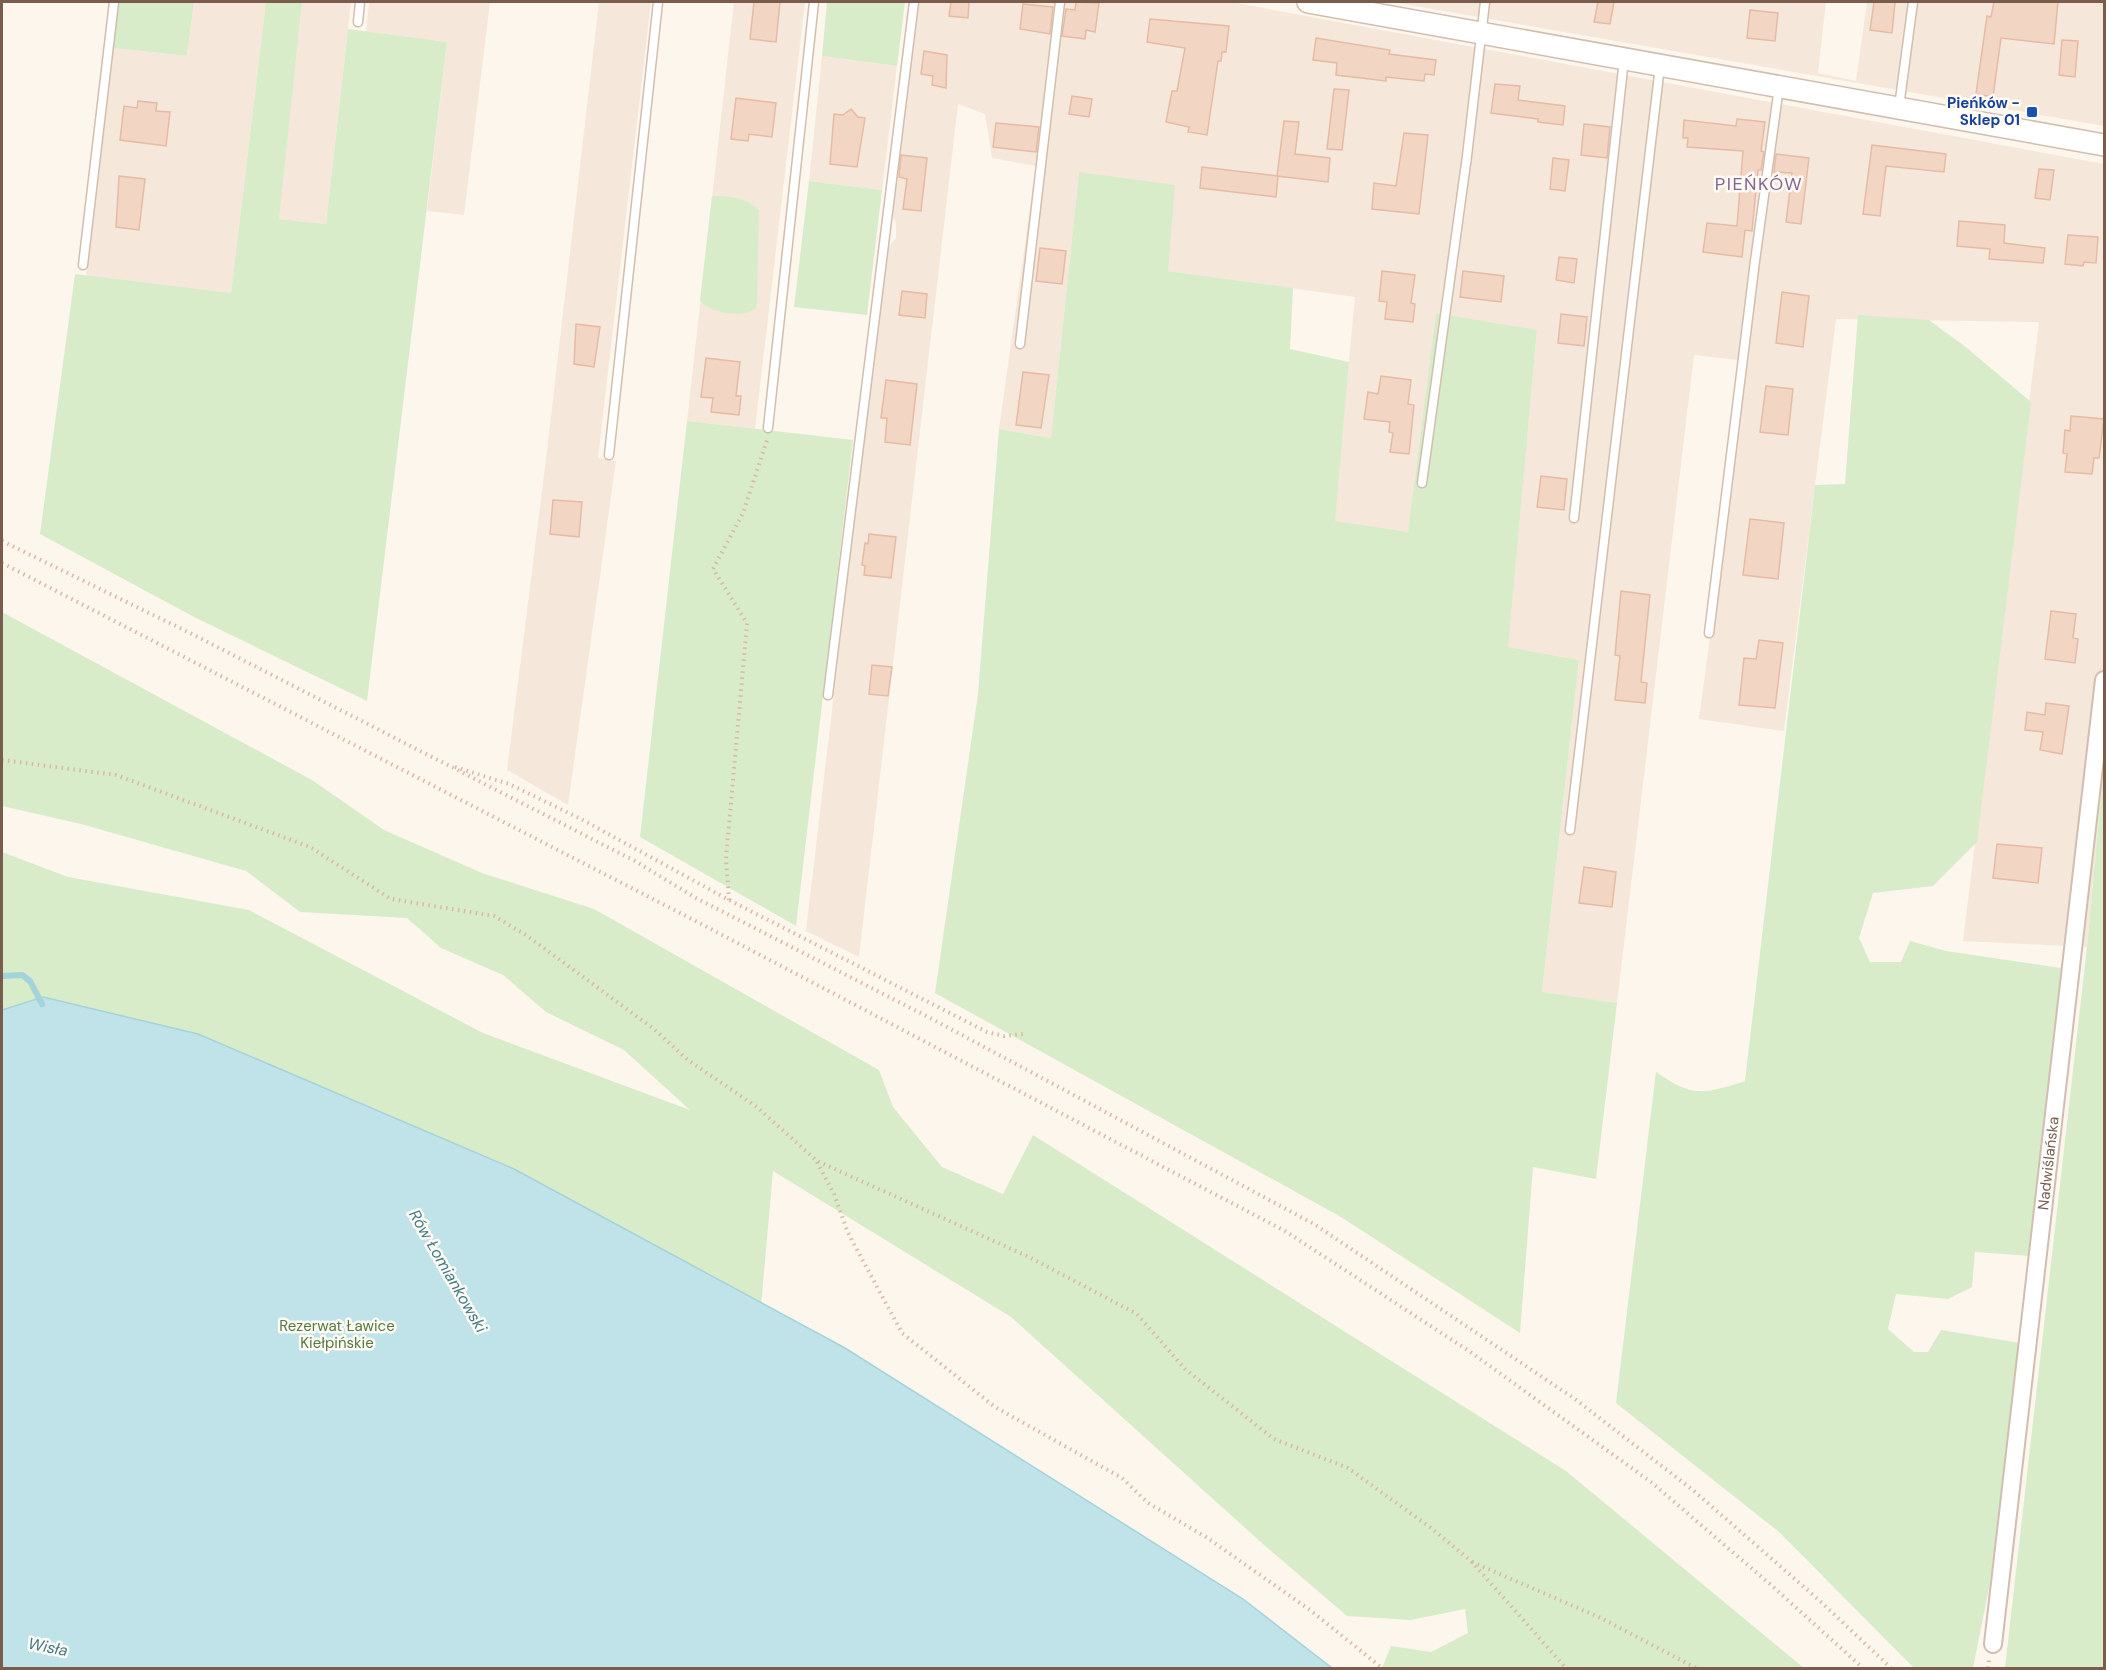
<svg xmlns="http://www.w3.org/2000/svg" width="2106" height="1670" font-family="'DM Sans',sans-serif">
<style>
.residential{fill:#f5e8da}
.green{fill:#d8ecc9}
.water{fill:#bfe3e8;stroke:#a5d3da;stroke-width:1.5}
.lines{fill:none;stroke-linecap:round;stroke-linejoin:round}
.stream{stroke:#a5d3da;stroke-width:6}
.building{fill:#f3d5c3;stroke:#e6bba3;stroke-width:1.5}
.service-casing{stroke:#d1beb0;stroke-width:11}
.minor-casing{stroke:#d1beb0;stroke-width:20}
.tertiary-casing{stroke:#d1beb0;stroke-width:24}
.path{stroke:#d9b8a5;stroke-width:4;stroke-dasharray:1.5 4.5;stroke-linecap:butt}
.service{stroke:#fff;stroke-width:8}
.minor{stroke:#fff;stroke-width:16}
.tertiary{stroke:#fff;stroke-width:21}
.transit-dot{fill:#1a4fb4;stroke:#fffaf3;stroke-width:2}
.labels{text-anchor:middle;dominant-baseline:central;stroke-width:5;stroke-linejoin:round;paint-order:stroke}
.transit-label{font-size:15px;font-weight:bold;fill:#164399;stroke:#fffaf3;text-anchor:end}
.street-label{font-size:15px;fill:#7a5c4d;stroke:#fffaf3}
.park-label{font-size:15px;fill:#537a41;stroke:#fffaf3}
.water-label{font-size:16px;font-style:italic;fill:#437c86;stroke:#fffaf3}
.quarter-label{font-size:18px;letter-spacing:1.5px;fill:#846695;stroke:#fffaf3}
</style>
<rect width="100%" height="100%" fill="#fdf6ec"/>
<g class="residential">
<polygon points="194,2 266,2 231,293 86,277 113,48 187,56"/>
<polygon points="302,2 351,2 326,224 278,219"/>
<polygon points="369,2 490,2 464,215 427,211 447,42 366,32"/>
<polygon points="599,2 651,2 598,458 616,461 568,805 507,770 547,451"/>
<polygon points="734,2 805,2 755,429 687,421"/>
<polygon points="919,2 1231,2 2104,164 2104,764 2087,947 1963,941 2039,322 1836,319 1784,731 1699,719 1747,361 1694,355 1617,1003 1542,993 1579,660 1507,647 1537,331 1436,313 1408,533 1334,521 1355,297 1168,271 1079,172 1051,438 999,429 1036,166 992,158 985,114 958,104 859,957 806,931 886,250 896,238 896,223 891,213 896,162"/>
<polygon points="1392,2 1826,2 1818,73 1856,81 1867,2 2104,2 2104,126"/>
<polygon points="822,56 897,66 882,190 809,181"/>
</g>
<g class="green">
<polygon points="119,2 194,2 187,56 113,48"/>
<polygon points="266,2 302,2 279,219 326,224 348,29 447,42 367,701 196,618 40,534 75,274 231,293"/>
<polygon points="827,2 905,2 897,66 822,56"/>
<polygon points="1079,172 1175,185 1168,271 1293,288 1290,349 1349,362 1335,521 1408,532 1436,313 1537,330 1508,647 1579,660 1542,992 1617,1003 1596,1179 1533,1167 1520,1333 1341,1217 935,993 978,694 999,429 1051,438"/>
<polygon points="809,181 882,190 867,315 794,307"/>
<path d="M712,196C729,196 745,197 759,210L757,303L756,309C741,318 710,314 700,300Z"/>
<path d="M1858,315L1929,320L1967,348L2031,402L1977,842L1933,886L1873,893L1859,938L1870,962H1901L1910,941L1946,951L2061,968L2030,1256L1975,1252L1972,1287L1948,1299L1896,1294L1888,1329L1914,1352H1928L1941,1330L2020,1343L1990,1583L1973,1668H1914L1779,1532L1616,1403L1656,1072C1693,1098 1704,1094 1745,1081L1815,485L1845,484Z"/>
<polygon points="687,421 853,440 796,926 640,837"/>
<polygon points="2,612 312,780 384,830 482,873 594,909 879,1070 893,1107 942,1167 1003,1194 1033,1135 1566,1471 1804,1668 1382,1668 1391,1646 1431,1652 1468,1633 1465,1609 1411,1620 1347,1616 1263,1544 1011,1317 773,1171 729,1668 2,1668 2,852 68,877 249,910 483,1033 690,1110 624,1050 546,1012 503,975 441,948 407,918 300,912 246,871 81,824 2,806"/>
<polygon points="2104,764 2104,1668 2005,1668 2087,947"/>
</g>
<polygon class="water" points="43,997 198,1034 514,1169 845,1348 1243,1599 1332,1668 2,1668 2,1010"/>
<g class="lines">
<polyline class="stream" points="2,976 22,975 30,981 42,1004"/>
</g>
<g class="building">
<polygon points="754,2 780,2 776,42 750,39"/>
<polygon points="951,2 969,2 968,18 949,16"/>
<polygon points="1076,2 1099,3 1095,32 1086,30 1085,39 1062,36 1066,9 1075,10"/>
<polygon points="1598,2 1614,2 1610,24 1594,22"/>
<polygon points="1874,2 1895,2 1892,33 1870,30"/>
<polygon points="1994,2 2058,2 2054,44 2001,38 1993,97 1976,94 1987,16 1991,17"/>
<polygon points="1023,4 1053,7 1050,34 1020,29"/>
<polygon points="1750,10 1778,13 1775,41 1747,38"/>
<polygon points="1150,19 1229,26 1226,52 1222,52 1221,61 1218,61 1207,135 1188,132 1189,127 1166,122 1172,91 1177,91 1185,48 1147,42"/>
<polygon points="1316,38 1390,50 1389,54 1436,60 1434,75 1425,74 1424,81 1386,77 1386,81 1336,75 1337,63 1313,60"/>
<polygon points="2062,40 2078,41 2075,77 2059,75"/>
<polygon points="924,51 947,55 946,88 932,85 933,76 921,74"/>
<polygon points="1495,84 1520,86 1518,100 1565,106 1563,125 1538,122 1538,119 1491,113"/>
<polygon points="1334,89 1349,90 1342,150 1327,149"/>
<polygon points="1072,96 1092,99 1089,117 1069,114"/>
<polygon points="736,98 776,103 772,137 749,134 748,141 731,139"/>
<polygon points="138,101 157,103 156,111 170,112 166,146 120,140 124,106 137,108"/>
<polygon points="851,109 858,117 865,118 857,167 830,164 834,114 843,115"/>
<polygon points="1737,119 1765,122 1761,151 1764,152 1761,170 1758,170 1752,231 1745,230 1742,257 1703,252 1707,223 1737,226 1743,151 1687,147 1688,138 1683,138 1684,120 1736,126"/>
<polygon points="1284,121 1299,122 1295,154 1330,158 1328,182 1277,176"/>
<polygon points="996,123 1039,127 1036,152 993,147"/>
<polygon points="1584,124 1610,127 1607,158 1581,155"/>
<polygon points="1404,133 1428,135 1419,214 1372,209 1374,183 1396,186"/>
<polygon points="1872,145 1946,154 1944,172 1886,166 1880,216 1863,214"/>
<polygon points="1776,154 1809,158 1801,224 1786,222 1792,173 1774,172"/>
<polygon points="901,155 927,158 921,211 903,209 907,179 899,177"/>
<polygon points="1553,158 1569,160 1565,191 1550,189"/>
<polygon points="1202,167 1278,176 1276,197 1200,188"/>
<polygon points="2039,169 2054,170 2050,200 2035,198"/>
<polygon points="119,176 145,179 139,230 116,227"/>
<polygon points="1959,221 2005,225 2004,243 2045,248 2043,263 1989,259 1990,249 1957,246"/>
<polygon points="2068,235 2098,237 2096,263 2084,262 2083,266 2065,264"/>
<polygon points="1040,248 1066,251 1062,284 1036,281"/>
<polygon points="1559,257 1577,259 1574,283 1556,280"/>
<polygon points="1382,271 1415,275 1411,303 1415,304 1413,322 1385,319 1387,302 1379,301"/>
<polygon points="1463,271 1504,276 1501,302 1460,297"/>
<polygon points="902,291 927,294 925,318 899,315"/>
<polygon points="1782,292 1809,296 1803,347 1776,343"/>
<polygon points="1561,314 1587,317 1584,346 1558,343"/>
<polygon points="576,324 600,327 594,367 574,364"/>
<polygon points="706,358 740,362 736,396 741,396 739,415 711,412 713,398 701,397"/>
<polygon points="1023,372 1049,375 1041,428 1016,425"/>
<polygon points="1381,376 1411,380 1408,404 1414,405 1409,454 1390,452 1393,433 1389,432 1390,422 1364,419 1368,392 1378,394"/>
<polygon points="886,380 917,384 910,445 885,442 887,418 881,418"/>
<polygon points="1766,386 1793,389 1788,435 1760,432"/>
<polygon points="2071,416 2104,419 2099,458 2094,458 2092,474 2065,472 2067,454 2063,453 2065,430 2070,431"/>
<polygon points="1541,476 1567,479 1564,510 1537,507"/>
<polygon points="553,500 582,502 579,537 550,534"/>
<polygon points="1750,519 1784,523 1778,579 1743,575"/>
<polygon points="869,534 896,537 891,578 864,575 865,566 862,565 865,543 868,544"/>
<polygon points="1621,591 1650,595 1641,682 1647,683 1645,703 1615,700 1620,656 1615,655"/>
<polygon points="2051,611 2076,614 2073,638 2078,639 2075,663 2045,659"/>
<polygon points="1759,640 1783,643 1775,708 1739,705 1744,658 1756,659"/>
<polygon points="872,665 892,667 888,696 869,694"/>
<polygon points="2046,703 2069,706 2062,754 2040,750 2043,732 2025,730 2027,712 2045,715"/>
<polygon points="1997,844 2042,848 2038,883 1993,878"/>
<polygon points="1584,867 1616,872 1612,907 1579,903"/>
</g>
<g class="lines">
<g class="service-casing">
<g id="service">
<polyline points="358,22 360,2"/>
<polyline points="1899,107 1913,2"/>
<polyline points="83,265 114,2"/>
<polyline points="1020,344 1060,2"/>
<polyline points="768,428 814,2"/>
<polyline points="609,455 658,2"/>
<polyline points="1422,483 1467,156 1485,2"/>
<polyline points="1574,518 1624,59"/>
<polyline points="1709,633 1755,261 1779,87"/>
<polyline points="828,695 914,2"/>
<polyline points="1570,830 1660,66"/>
</g>
</g>
<g class="minor-casing">
<g id="minor">
<path id="s1" d="M1993,1644L2104,680"/>
</g>
</g>
<g class="tertiary-casing">
<polyline id="tertiary" points="1308,2 2104,145"/>
</g>
<g class="path">
<polyline points="2,541 192,634 635,861 696,898 934,1020 1314,1224 1575,1399 1694,1491 1820,1601 1891,1668"/>
<polyline points="2,563 707,927 1285,1231 1469,1351 1651,1482 1771,1585 1863,1668"/>
<polyline points="2,760 116,775 310,847 391,899 494,916 526,935 654,1029 688,1060 757,1107 817,1161 1029,1257 1137,1314 1185,1369 1274,1439 1348,1468 1431,1528 1471,1561 1566,1668"/>
<polyline points="455,767 509,784 581,819 729,900 987,1032 1004,1036 1023,1034"/>
<polyline points="729,900 726,859 747,623 713,569 743,513 767,440"/>
<polyline points="817,1162 834,1194 848,1233 902,1333 995,1407 1122,1478 1148,1503 1206,1537 1310,1610 1382,1668"/>
<polyline points="1472,1562 1601,1618 1696,1668"/>
<polyline points="1988,1668 1989,1660"/>
</g>
<use href="#service" class="service"/>
<use href="#minor" class="minor"/>
<use href="#tertiary" class="tertiary"/>
</g>
<rect class="transit-dot" x="2026" y="106" width="12" height="12" rx="3"/>
<g class="labels">
<g class="transit-label">
<text x="2020" y="103">Pieńków -<tspan x="2020" dy="17">Sklep 01</tspan></text>
</g>
<g class="street-label">
<text stroke="none"><textPath href="#s1" startOffset="484">Nadwiślańska</textPath></text>
</g>
<g class="park-label">
<text x="337" y="1326">Rezerwat Ławice<tspan x="337" dy="17">Kiełpińskie</tspan></text>
</g>
<g class="water-label">
<text transform="translate(448 1271) rotate(60)">Rów Łomiankowski</text>
<text transform="translate(48 1647) rotate(11)">Wisła</text>
</g>
<g class="quarter-label">
<text x="1759" y="184">PIEŃKÓW</text>
</g>
</g>
<rect width="2106" height="1670" fill="none" stroke="#7a5c4d" stroke-width="6"/>
</svg>
